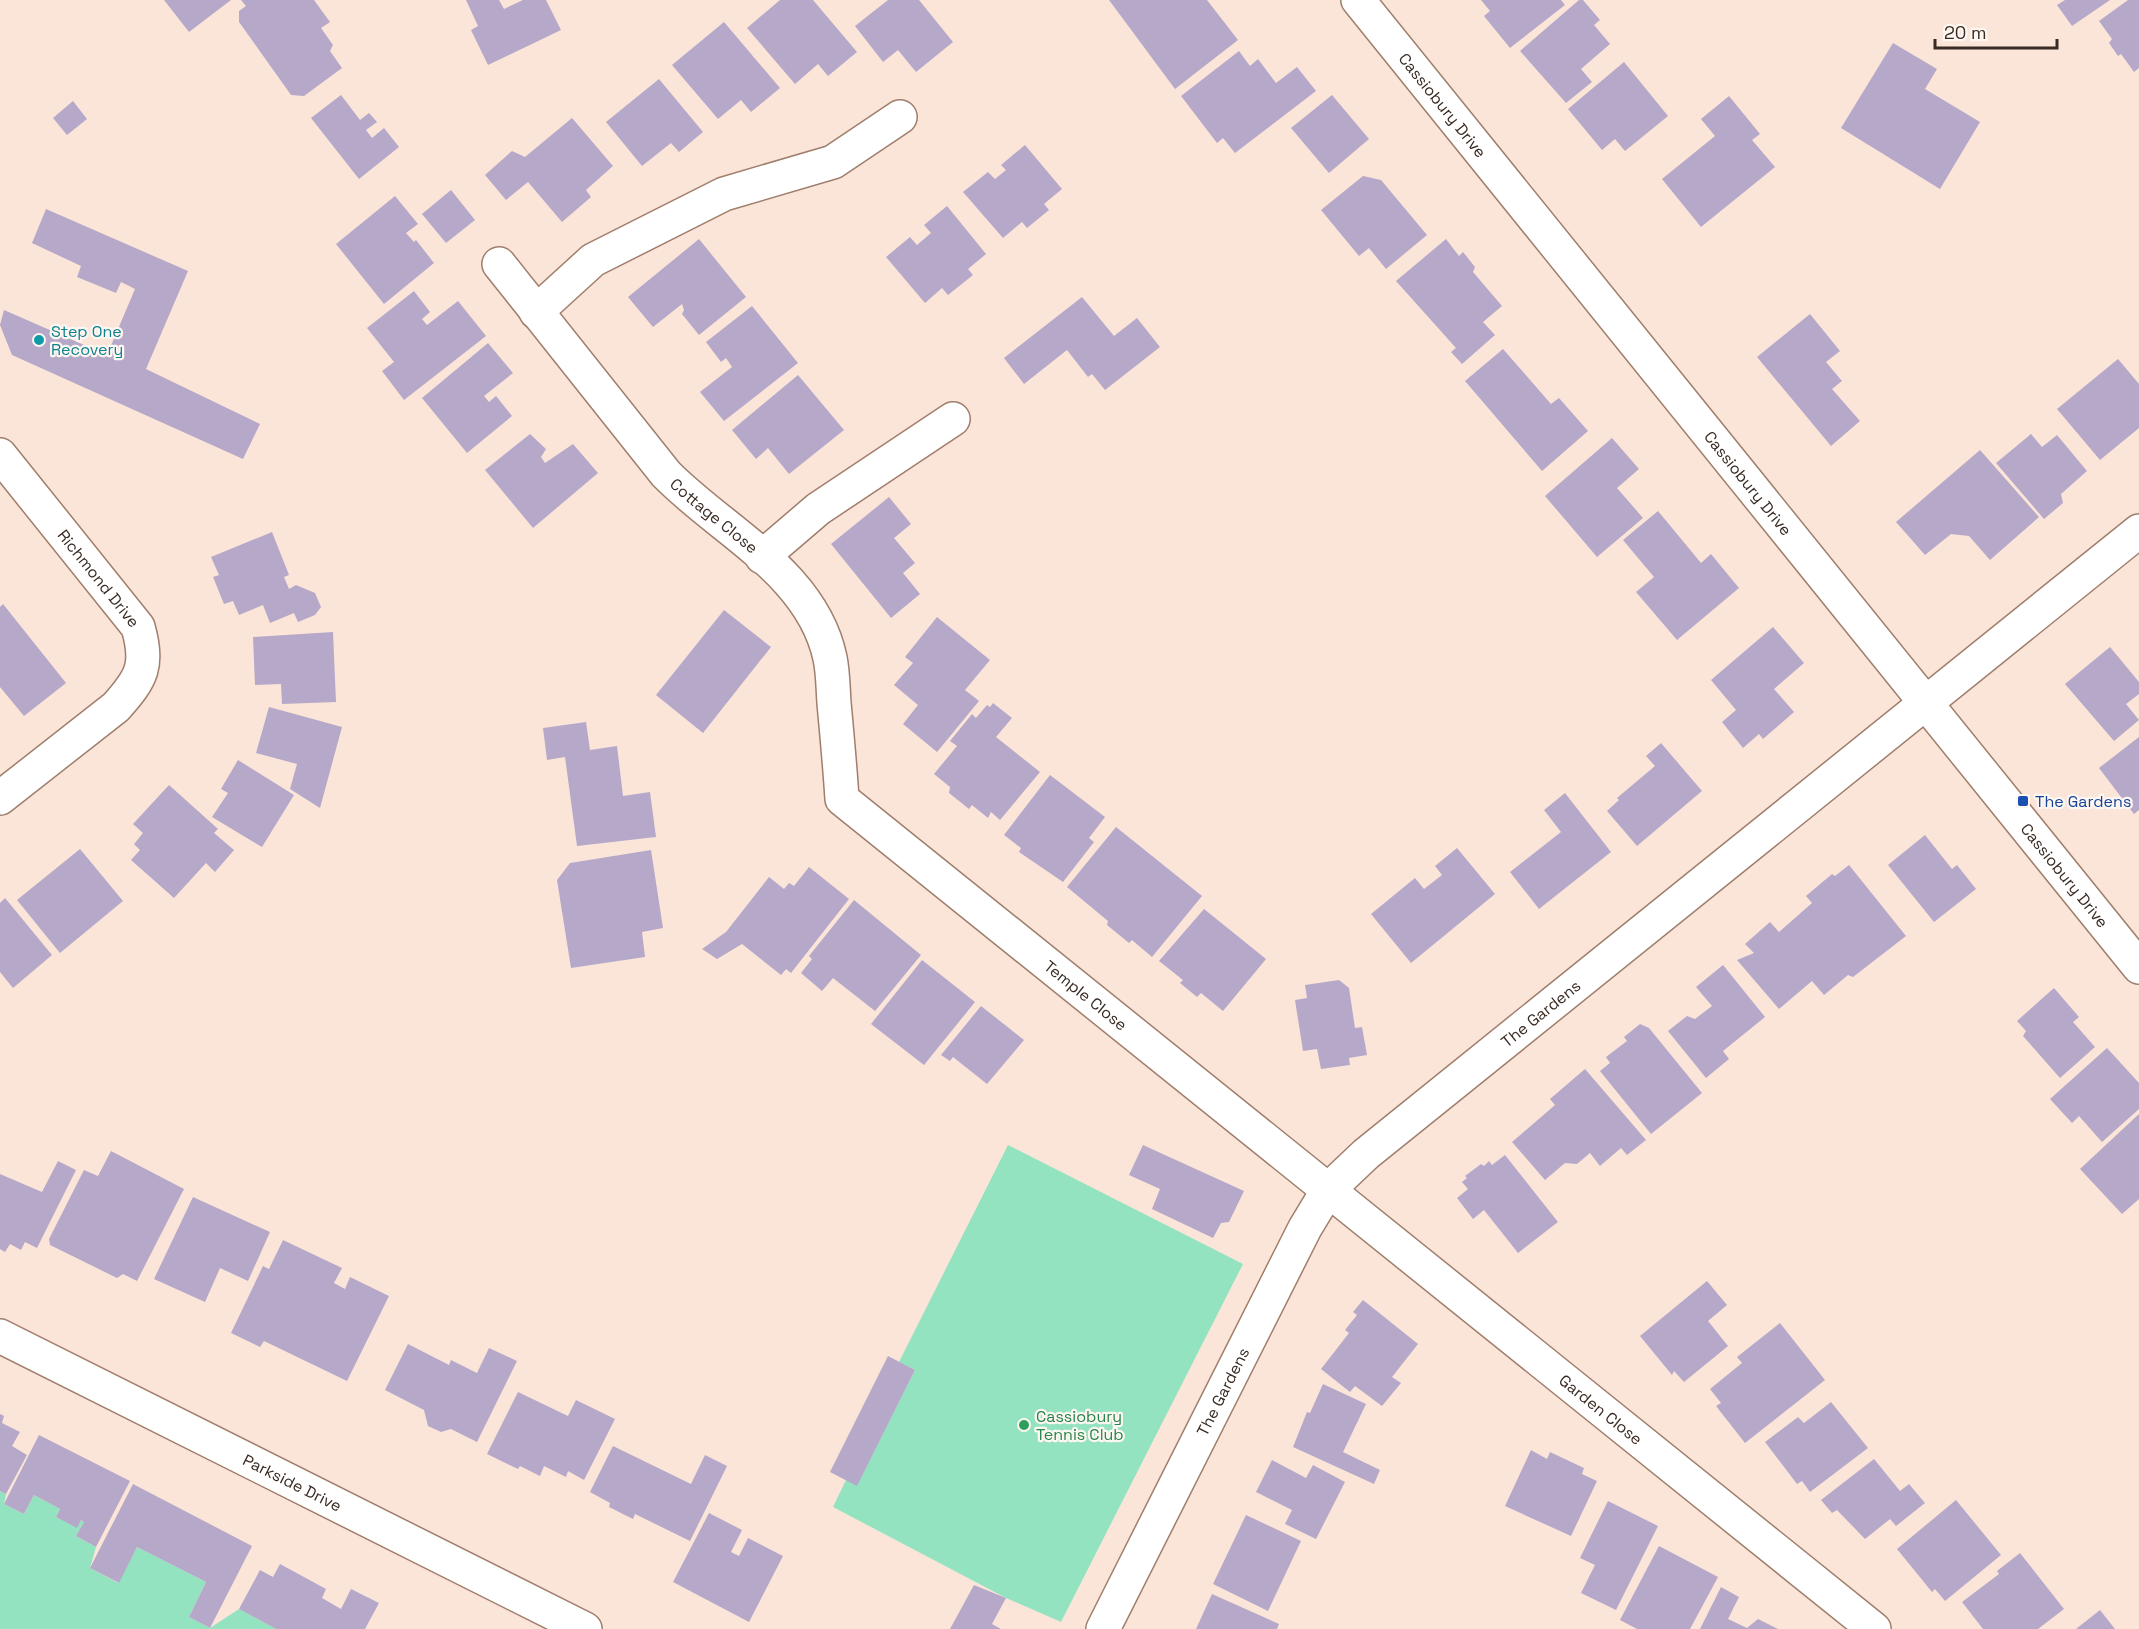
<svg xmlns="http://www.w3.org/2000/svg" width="2139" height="1629" font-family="'Space Grotesk',sans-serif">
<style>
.green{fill:#94e3c0}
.building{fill:#b6a8c9}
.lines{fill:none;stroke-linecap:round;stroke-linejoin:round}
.minor-casing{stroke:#9f7e6b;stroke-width:36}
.minor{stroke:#fff;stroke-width:33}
.culture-dot{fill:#0f9aa8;stroke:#fdf6f1;stroke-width:2}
.transit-dot{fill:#1a4fb4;stroke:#fdf6f1;stroke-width:2}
.leisure-dot{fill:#2e9e5b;stroke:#fdf6f1;stroke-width:2}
.labels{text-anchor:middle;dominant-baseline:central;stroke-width:4.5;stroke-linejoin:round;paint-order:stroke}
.street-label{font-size:16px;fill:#392b23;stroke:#fdf6f1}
.culture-label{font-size:16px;fill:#0d838f;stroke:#fdf6f1;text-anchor:start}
.transit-label{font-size:16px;fill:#164399;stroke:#fdf6f1;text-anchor:start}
.leisure-label{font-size:16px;fill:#27864d;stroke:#fdf6f1;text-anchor:start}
</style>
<rect width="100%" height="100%" fill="#fbe5d9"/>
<g class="green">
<polygon points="1008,1145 1243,1264 1061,1622 1006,1598 833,1507 846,1480 857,1485 915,1370 899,1362"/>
<polygon points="0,1491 6,1494 4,1504 24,1514 34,1495 60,1509 56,1517 77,1527 81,1520 84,1522 76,1536 96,1547 90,1568 118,1583 137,1547 206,1582 189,1617 210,1628 239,1609 276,1629 0,1629"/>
</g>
<g class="building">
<polygon points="164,0 231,0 189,32"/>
<polygon points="241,0 314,0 330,22 321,28 333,45 330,51 342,68 304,96 291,95 239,22 239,11 246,6"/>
<polygon points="466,0 499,0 504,9 523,0 546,0 561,30 488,65 471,30 478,26"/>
<polygon points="780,0 813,0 857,52 828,76 818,64 795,84 747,28"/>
<polygon points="888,0 919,0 953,42 916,72 898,50 883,62 855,26"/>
<polygon points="1109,0 1207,0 1238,40 1175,89"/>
<polygon points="1481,0 1561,0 1565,5 1510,48 1484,16 1490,11"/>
<polygon points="1579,0 1583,0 1600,20 1594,25 1610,44 1581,69 1592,82 1566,103 1520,51"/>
<polygon points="2065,0 2110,0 2072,26 2057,5"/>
<polygon points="2128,0 2139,0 2139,68 2134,72 2121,54 2118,56 2109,43 2112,39 2099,21"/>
<polygon points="724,22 780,88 751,112 741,100 718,119 672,65"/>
<polygon points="1893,43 1937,69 1925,89 1980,122 1940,189 1841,128"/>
<polygon points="1239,51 1250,66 1258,59 1276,83 1297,67 1316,91 1235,153 1223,138 1217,143 1181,96"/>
<polygon points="1624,62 1668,116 1625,151 1615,139 1602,150 1568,109"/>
<polygon points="659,79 703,132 679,152 671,143 642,166 606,122"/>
<polygon points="341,95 360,120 369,113 377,122 366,130 372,138 384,128 399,147 359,179 311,118"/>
<polygon points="1332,95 1369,139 1329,173 1291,128"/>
<polygon points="1729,96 1760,134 1752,140 1775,167 1701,227 1662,179 1715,136 1701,119"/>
<polygon points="73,101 87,119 67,135 53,118"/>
<polygon points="572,118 613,166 586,190 591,197 562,222 528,182 506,200 485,175 512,151 525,157"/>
<polygon points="1025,145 1062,189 1044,204 1049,210 1027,228 1022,222 1003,238 963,192 988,172 995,179 1006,170 1001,165"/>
<polygon points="1363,176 1381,180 1427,235 1386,269 1369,248 1359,256 1321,210"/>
<polygon points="451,190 475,220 446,243 422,214"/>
<polygon points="395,196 418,224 406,233 414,242 416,240 434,263 384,304 336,244"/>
<polygon points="947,206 986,254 968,269 973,275 948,295 942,288 925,303 886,257 910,237 917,245 931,233 924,225"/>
<polygon points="46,209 188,271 146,369 260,424 243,459 12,355 0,325 4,310 107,355 135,289 121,282 116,293 77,277 81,266 32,243"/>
<polygon points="699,239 746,297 699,335 682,314 684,310 682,304 653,327 628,297"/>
<polygon points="1446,239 1459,256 1463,252 1475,267 1473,272 1502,306 1483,322 1495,335 1462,364 1451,352 1456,348 1396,281"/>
<polygon points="414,291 430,312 422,319 427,325 458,301 486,336 404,400 382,371 394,362 367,328"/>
<polygon points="1082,297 1114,336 1137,318 1160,347 1105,390 1092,374 1088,377 1067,350 1024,384 1004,358"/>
<polygon points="752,306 798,363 724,421 700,392 732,367 726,358 721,362 706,342"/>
<polygon points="1810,314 1840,351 1826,362 1842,381 1832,389 1860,421 1831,446 1757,357"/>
<polygon points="488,343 513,373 484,396 489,402 496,396 512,416 467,453 422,398"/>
<polygon points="1503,349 1551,404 1559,398 1588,431 1542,471 1465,381"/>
<polygon points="2118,359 2139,384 2139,428 2100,460 2057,409"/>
<polygon points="798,375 844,430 789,474 768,448 756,459 732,430"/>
<polygon points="530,434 546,449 541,457 545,463 573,444 598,473 533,528 485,470"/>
<polygon points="2031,434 2042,447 2057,435 2087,471 2061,494 2063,503 2044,519 1996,463"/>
<polygon points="1612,438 1639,469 1617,488 1643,518 1597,557 1545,496"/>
<polygon points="1980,450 2039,517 1990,560 1969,536 1951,534 1925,555 1896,522"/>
<polygon points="889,497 911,524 894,538 915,563 903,573 920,594 891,618 831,544"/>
<polygon points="1658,511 1701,563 1711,554 1739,588 1677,640 1636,592 1654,577 1623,540"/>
<polygon points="272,532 289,575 284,577 289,589 296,585 315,593 321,607 315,615 298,622 294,613 270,623 263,605 239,615 233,601 224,604 213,577 219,575 211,557"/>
<polygon points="3,604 66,683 24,716 0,687 0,607"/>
<polygon points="724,610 771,647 703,733 656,695"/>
<polygon points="937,617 990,660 965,690 979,701 937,752 903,724 918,705 894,685 913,663 905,657"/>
<polygon points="1773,627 1804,663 1774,689 1794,712 1763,739 1759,734 1743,748 1722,722 1736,710 1711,680"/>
<polygon points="333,632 336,702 282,704 281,684 255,685 253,637"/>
<polygon points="2110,647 2139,682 2139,694 2126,704 2139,720 2114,741 2065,684"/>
<polygon points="993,703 1012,718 996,737 1040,772 1000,820 991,812 988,818 972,805 969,809 949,793 950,787 934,774 957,746 950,741 972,714 976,718 987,705 990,707"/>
<polygon points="269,707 342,727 320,808 290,789 297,764 256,753"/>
<polygon points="586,722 590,750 617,746 623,796 650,792 656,837 577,846 565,757 547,760 543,728"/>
<polygon points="2139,737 2139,810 2134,814 2099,768"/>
<polygon points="1661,743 1702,791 1637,846 1607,811 1619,800 1617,798 1655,766 1646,756"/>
<polygon points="238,760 294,795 262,847 212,817 228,793 221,789"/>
<polygon points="1050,775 1105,817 1089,838 1094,842 1063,882 1019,852 1021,848 1004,835"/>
<polygon points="169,785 218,829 214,833 234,850 215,872 206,863 174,898 131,860 140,850 134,844 143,833 133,824"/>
<polygon points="1565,793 1611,852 1539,909 1510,872 1561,832 1544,810"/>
<polygon points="1116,827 1202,896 1152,957 1132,940 1129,943 1107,925 1108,921 1067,887"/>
<polygon points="1925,835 1952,869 1957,865 1976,889 1934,922 1888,865"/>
<polygon points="1457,848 1495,894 1411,963 1371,914 1415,878 1424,889 1442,875 1435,866"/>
<polygon points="80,849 123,901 60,953 17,900"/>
<polygon points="651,850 663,928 642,932 645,957 571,968 557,880 570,863"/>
<polygon points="1849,865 1906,936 1853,977 1848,975 1824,995 1812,981 1779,1009 1737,960 1754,953 1745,944 1770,922 1779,932 1812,903 1806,896 1832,874 1835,876"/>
<polygon points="809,867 849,899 791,973 786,969 781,975 742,944 717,959 702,949 726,932 769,877 784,889 789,883 794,886"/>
<polygon points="5,898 52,955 13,988 0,972 0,903"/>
<polygon points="854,900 921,955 875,1011 833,978 822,991 801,973 812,959 809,956"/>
<polygon points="1204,909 1266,959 1223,1011 1201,993 1197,997 1180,983 1183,980 1159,961"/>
<polygon points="922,960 975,1002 924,1065 871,1024"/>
<polygon points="1723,965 1765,1017 1723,1051 1729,1059 1706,1078 1668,1031 1687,1016 1695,1019 1712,1006 1696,987"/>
<polygon points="1339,980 1349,988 1355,1028 1362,1027 1367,1055 1349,1058 1350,1065 1321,1069 1317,1049 1303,1051 1295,1000 1307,998 1305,985"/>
<polygon points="2054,988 2079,1017 2073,1022 2095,1047 2060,1078 2023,1036 2026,1031 2017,1021"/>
<polygon points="981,1006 1024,1040 987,1084 953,1057 950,1061 941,1055"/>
<polygon points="1640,1024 1649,1028 1702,1093 1651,1134 1600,1071 1610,1063 1606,1057 1627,1041 1624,1037"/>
<polygon points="2107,1048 2139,1083 2139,1109 2102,1142 2079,1116 2072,1123 2050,1099"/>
<polygon points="1585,1069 1646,1140 1627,1155 1621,1148 1600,1166 1590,1153 1577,1164 1565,1163 1545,1180 1512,1142 1555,1105 1550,1099"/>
<polygon points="2139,1114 2139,1199 2122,1214 2080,1169"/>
<polygon points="1143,1145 1244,1191 1229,1222 1221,1223 1213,1238 1152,1209 1160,1189 1129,1175"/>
<polygon points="111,1151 184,1189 137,1281 123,1274 117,1278 50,1245 49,1239 84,1170 98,1176"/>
<polygon points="1505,1155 1558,1222 1518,1253 1484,1210 1473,1219 1457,1198 1468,1189 1462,1182 1467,1178 1465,1176 1481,1164 1484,1166 1489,1161 1492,1165"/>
<polygon points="58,1161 76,1170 37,1248 25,1242 21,1250 10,1244 5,1252 0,1249 0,1174 42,1192"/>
<polygon points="193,1197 270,1232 248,1281 220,1268 205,1302 154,1279"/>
<polygon points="283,1240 342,1268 334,1283 345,1289 350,1277 389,1296 347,1381 264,1341 260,1347 231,1333 263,1266 269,1269"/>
<polygon points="1707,1281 1727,1305 1708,1321 1728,1346 1684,1382 1674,1371 1672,1375 1640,1336"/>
<polygon points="1363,1300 1418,1344 1392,1377 1401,1383 1382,1406 1355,1386 1350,1392 1321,1369 1349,1333 1345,1330 1357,1315 1353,1312"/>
<polygon points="1780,1323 1825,1380 1745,1443 1716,1406 1721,1403 1710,1389 1742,1363 1737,1357"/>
<polygon points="408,1344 449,1365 451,1360 477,1373 489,1348 517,1361 477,1442 451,1429 441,1432 428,1426 424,1410 385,1390"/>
<polygon points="888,1356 915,1370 857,1486 830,1472"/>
<polygon points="1323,1384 1366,1404 1343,1452 1380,1470 1374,1484 1293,1447 1307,1412 1310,1413"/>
<polygon points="518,1392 568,1416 576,1400 615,1419 584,1480 568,1471 566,1477 544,1466 540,1476 520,1466 518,1469 487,1454"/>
<polygon points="1831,1402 1868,1448 1810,1492 1802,1481 1797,1484 1765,1442 1798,1417 1804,1423"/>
<polygon points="0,1414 4,1416 2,1423 20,1432 12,1446 27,1455 6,1494 0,1491"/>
<polygon points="39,1435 130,1481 96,1547 76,1536 84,1522 81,1520 77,1528 56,1517 60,1509 34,1495 24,1514 4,1504"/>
<polygon points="613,1446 691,1484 705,1455 727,1466 690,1541 635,1514 633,1519 609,1507 610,1503 590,1492"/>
<polygon points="1531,1450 1547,1459 1550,1452 1584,1468 1582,1474 1597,1481 1571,1536 1505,1506"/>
<polygon points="1874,1459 1900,1491 1909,1484 1925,1503 1896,1526 1890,1519 1865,1539 1837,1510 1832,1513 1821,1500"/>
<polygon points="1272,1460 1306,1478 1313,1465 1345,1482 1316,1539 1285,1524 1292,1510 1256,1492"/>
<polygon points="133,1484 252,1546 210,1628 189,1617 206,1582 137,1547 119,1583 90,1568"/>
<polygon points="1956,1500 2001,1555 1945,1601 1935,1589 1932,1592 1897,1549"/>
<polygon points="1608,1501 1658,1526 1616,1610 1581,1593 1595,1565 1580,1558"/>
<polygon points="709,1513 742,1530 731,1552 739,1556 748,1538 783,1556 749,1622 673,1582"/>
<polygon points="1246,1515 1301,1541 1268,1611 1213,1584"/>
<polygon points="1659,1546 1718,1577 1690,1629 1637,1629 1620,1620"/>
<polygon points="2020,1553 2064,1609 2038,1629 1983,1629 1962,1602 1999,1574 1997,1571"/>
<polygon points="280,1564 326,1589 322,1598 341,1609 351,1589 379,1603 365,1629 276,1629 239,1609 260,1570 273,1577"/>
<polygon points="974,1585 1006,1598 992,1624 1001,1629 950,1629"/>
<polygon points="1721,1587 1739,1597 1728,1619 1747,1628 1758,1619 1778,1629 1700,1629"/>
<polygon points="1212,1594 1279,1624 1277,1629 1196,1629"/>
<polygon points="2100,1610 2115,1629 2076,1629"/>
</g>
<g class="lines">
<g class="minor-casing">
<g id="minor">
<path id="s1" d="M1358,0L2139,967"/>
<path id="s2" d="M499,264L666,474C722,531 812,573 830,658C833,672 833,688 834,703C837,735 840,767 842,799L1874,1629"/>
<polyline points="536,312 593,260 724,194 833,162 900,117"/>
<path id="s3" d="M0,455L138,627C149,665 142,678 116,707L0,798"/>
<polyline points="762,557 818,509 953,419"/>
<path id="s4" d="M0,1336L585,1629"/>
<path id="s5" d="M1103,1629L1305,1228L1328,1190L1366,1154L2139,531"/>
</g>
</g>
<use href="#minor" class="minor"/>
</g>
<circle class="culture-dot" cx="39" cy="340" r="6"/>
<rect class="transit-dot" x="2017" y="795" width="12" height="12" rx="3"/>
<circle class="leisure-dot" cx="1024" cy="1425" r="6"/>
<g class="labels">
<g class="street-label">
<text stroke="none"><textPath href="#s1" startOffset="135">Cassiobury Drive</textPath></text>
<text stroke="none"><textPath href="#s1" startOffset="621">Cassiobury Drive</textPath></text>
<text stroke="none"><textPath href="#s2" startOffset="332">Cottage Close</textPath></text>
<text stroke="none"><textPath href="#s3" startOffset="158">Richmond Drive</textPath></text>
<text stroke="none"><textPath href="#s1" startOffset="1125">Cassiobury Drive</textPath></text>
<text stroke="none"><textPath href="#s2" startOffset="974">Temple Close</textPath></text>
<text stroke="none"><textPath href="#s5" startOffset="770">The Gardens</textPath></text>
<text stroke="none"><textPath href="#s5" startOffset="266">The Gardens</textPath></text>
<text stroke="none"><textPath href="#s2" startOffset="1635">Garden Close</textPath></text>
<text stroke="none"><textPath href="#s4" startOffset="327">Parkside Drive</textPath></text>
</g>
<g class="culture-label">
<text x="51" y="331">Step One<tspan x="51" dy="18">Recovery</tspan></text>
</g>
<g class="transit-label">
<text x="2035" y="801">The Gardens</text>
</g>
<g class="leisure-label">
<text x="1036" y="1416">Cassiobury<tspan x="1036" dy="18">Tennis Club</tspan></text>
</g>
</g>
<path d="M1935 39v9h122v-9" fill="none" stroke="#392b23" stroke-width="3"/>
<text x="1944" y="39" font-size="18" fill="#392b23" stroke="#fdf6f1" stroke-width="4.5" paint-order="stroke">20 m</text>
</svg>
